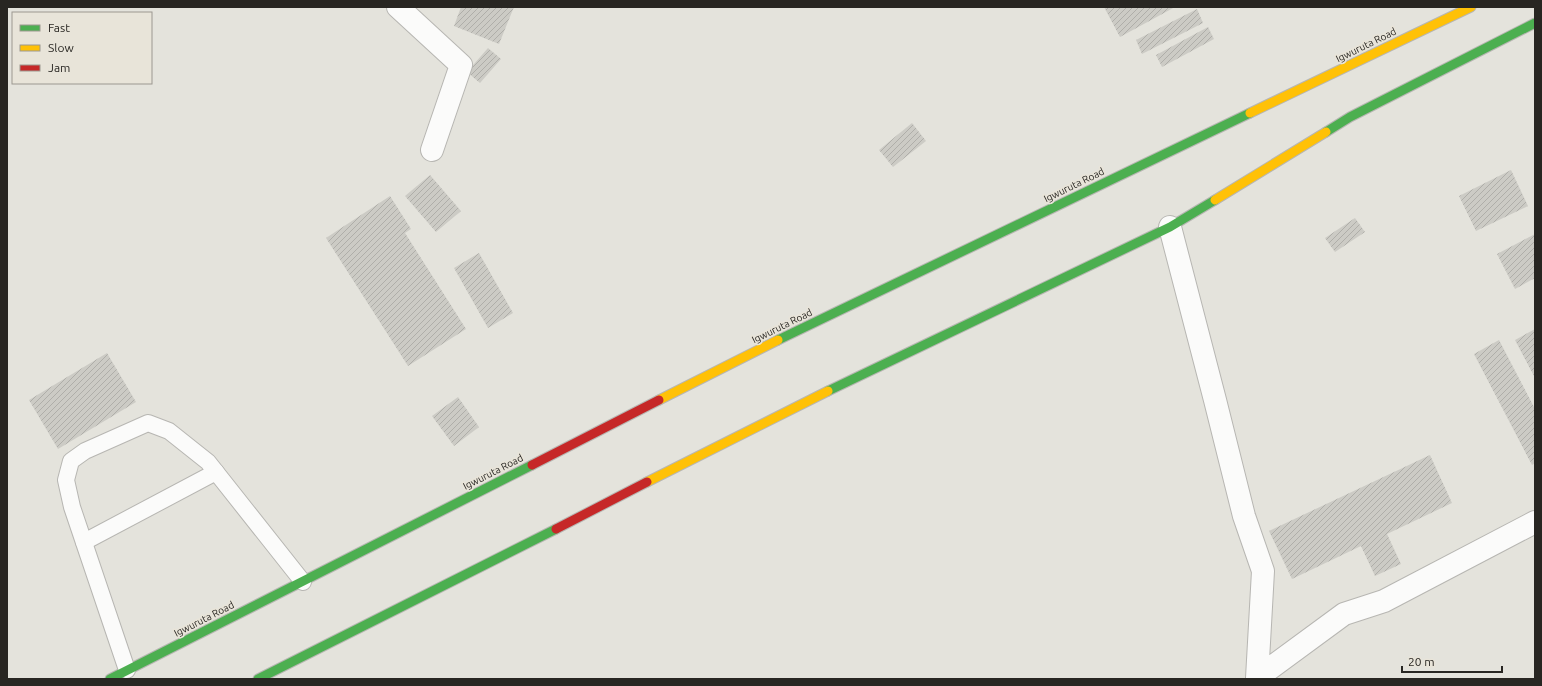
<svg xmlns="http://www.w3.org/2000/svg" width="1542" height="686" font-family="Ubuntu,sans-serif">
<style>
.building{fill:url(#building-hatch)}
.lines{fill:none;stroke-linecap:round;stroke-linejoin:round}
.lane-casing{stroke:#b7b6b2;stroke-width:18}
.street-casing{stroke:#b7b6b2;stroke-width:24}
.fast-casing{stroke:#b7b6b2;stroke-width:11}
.slow-casing{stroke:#b7b6b2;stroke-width:11}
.jam-casing{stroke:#b7b6b2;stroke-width:11}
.lane{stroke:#fbfbfa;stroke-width:16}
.street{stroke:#fbfbfa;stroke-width:22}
.fast{stroke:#4caf50;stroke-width:9}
.slow{stroke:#ffc107;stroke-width:9}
.jam{stroke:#c62828;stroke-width:9}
.labels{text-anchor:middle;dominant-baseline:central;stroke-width:3.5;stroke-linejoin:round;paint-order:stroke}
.street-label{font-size:10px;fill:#282622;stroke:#e8e4d9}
</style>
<defs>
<pattern id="building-hatch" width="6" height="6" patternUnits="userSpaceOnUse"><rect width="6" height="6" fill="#cccbc5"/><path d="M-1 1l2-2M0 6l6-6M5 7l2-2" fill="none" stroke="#afaea9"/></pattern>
</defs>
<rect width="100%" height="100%" fill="#e4e3dc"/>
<g class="building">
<polygon points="461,7 514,7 499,44 454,26"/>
<polygon points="1104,7 1175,7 1120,37"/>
<polygon points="1197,9 1203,23 1142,54 1136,40"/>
<polygon points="1208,27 1214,39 1162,67 1156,55"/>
<polygon points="488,48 501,59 480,83 467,72"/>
<polygon points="912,123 926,141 893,167 879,150"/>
<polygon points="1511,170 1528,206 1476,231 1459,196"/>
<polygon points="430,175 461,211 436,232 405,196"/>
<polygon points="390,196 411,229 405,233 466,329 408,366 326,238"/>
<polygon points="1355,218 1365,232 1335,252 1325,238"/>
<polygon points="1535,234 1535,278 1515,289 1497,254"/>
<polygon points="479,253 513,313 488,328 454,268"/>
<polygon points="1535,329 1535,378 1515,340"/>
<polygon points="1499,340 1535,409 1535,463 1532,465 1474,354"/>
<polygon points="107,353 136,402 58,449 29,400"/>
<polygon points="458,397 479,427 454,446 432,416"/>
<polygon points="1430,455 1452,503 1387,534 1401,564 1375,576 1361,546 1292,579 1269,531"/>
</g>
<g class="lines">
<g class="lane-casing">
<g id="lane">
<polyline points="84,542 216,472"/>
<polyline points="127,670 72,507 66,480 71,461 85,451 148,423 169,431 208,462 303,582"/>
</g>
</g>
<g class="street-casing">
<g id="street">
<polyline points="398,7 461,65 432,150"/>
<polyline points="1170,227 1215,400 1244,516 1263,571 1257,678 1344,614 1384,601 1535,522"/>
</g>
</g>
<g class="fast-casing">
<g id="fast">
<polyline points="1326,132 1350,117 1535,23"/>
<polyline points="778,340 1250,113"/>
<polyline points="828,391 1170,227 1215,200"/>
<polyline points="110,679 532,465"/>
<polyline points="258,679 556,529"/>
</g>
</g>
<g class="slow-casing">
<g id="slow">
<polyline points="1250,113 1471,7"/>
<polyline points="1215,200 1326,132"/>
<polyline points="659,400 778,340"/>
<polyline points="647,482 828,391"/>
</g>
</g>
<g class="jam-casing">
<g id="jam">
<polyline points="532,465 659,400"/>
<polyline points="556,529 647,482"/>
</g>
</g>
<use href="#lane" class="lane"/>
<use href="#street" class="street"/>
<use href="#fast" class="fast"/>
<use href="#slow" class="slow"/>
<use href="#jam" class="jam"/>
</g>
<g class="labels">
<g class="street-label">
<text transform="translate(1366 45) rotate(-26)">Igwuruta Road</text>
<text transform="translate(1074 185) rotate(-26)">Igwuruta Road</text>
<text transform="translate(782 326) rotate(-26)">Igwuruta Road</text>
<text transform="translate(493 472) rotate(-27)">Igwuruta Road</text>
<text transform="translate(204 619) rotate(-27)">Igwuruta Road</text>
</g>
</g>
<rect width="1542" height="686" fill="none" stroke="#282622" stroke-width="16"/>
<rect x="12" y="12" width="140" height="72" fill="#e8e4d9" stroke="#9b9890"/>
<rect x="20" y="25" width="20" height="6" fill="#4caf50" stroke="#9b9890"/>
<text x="48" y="32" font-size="12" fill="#282622">Fast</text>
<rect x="20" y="45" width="20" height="6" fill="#ffc107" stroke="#9b9890"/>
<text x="48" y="52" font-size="12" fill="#282622">Slow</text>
<rect x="20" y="65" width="20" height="6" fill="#c62828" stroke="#9b9890"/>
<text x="48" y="72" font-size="12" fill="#282622">Jam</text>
<path d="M1402 666v6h100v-6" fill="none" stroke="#282622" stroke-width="2"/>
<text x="1408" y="666" font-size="12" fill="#282622" stroke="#e8e4d9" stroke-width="3" paint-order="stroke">20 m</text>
</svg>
